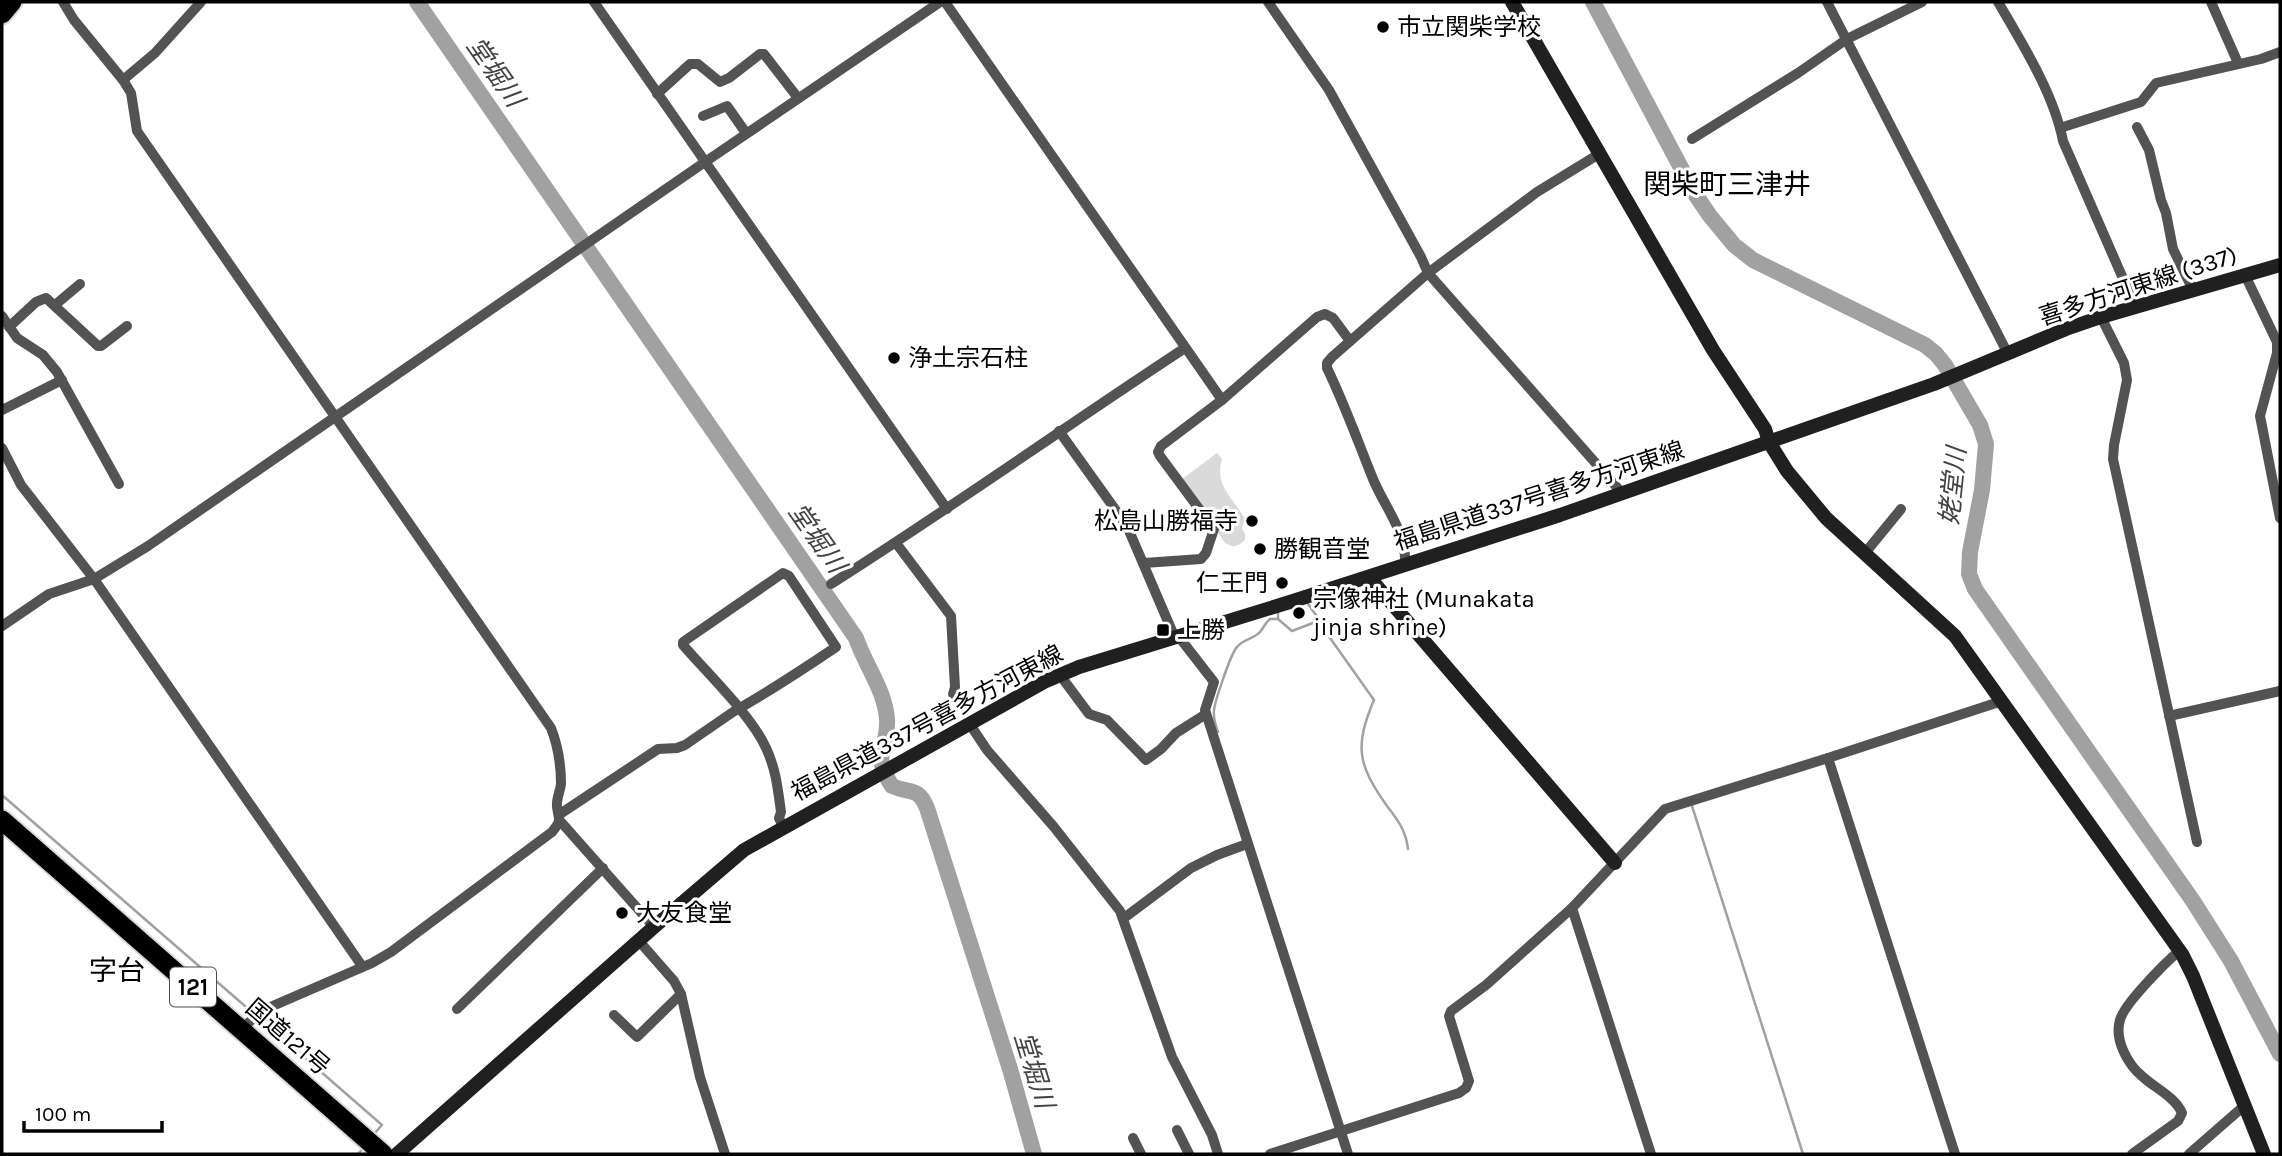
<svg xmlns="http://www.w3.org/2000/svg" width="2282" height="1156" font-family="Karla,'Noto Sans JP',sans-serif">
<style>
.green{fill:#dadada}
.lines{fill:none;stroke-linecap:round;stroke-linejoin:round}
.stream{stroke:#a1a1a1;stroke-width:2.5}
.river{stroke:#a1a1a1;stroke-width:16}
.highway-casing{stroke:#dbdbdb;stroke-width:23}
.street{stroke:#535353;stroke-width:10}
.secondary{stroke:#202020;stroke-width:14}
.highway{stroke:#000;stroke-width:19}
.poi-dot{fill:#000;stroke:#fff;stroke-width:2.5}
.labels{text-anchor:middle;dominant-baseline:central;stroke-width:6;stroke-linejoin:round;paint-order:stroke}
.shield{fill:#fff;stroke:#4c4c4c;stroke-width:2}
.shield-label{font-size:23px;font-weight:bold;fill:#000}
.poi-label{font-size:24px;fill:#000;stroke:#fff;text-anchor:start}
.street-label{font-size:24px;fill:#000;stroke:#fff}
.water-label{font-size:26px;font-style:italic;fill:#424242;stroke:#fff}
.quarter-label{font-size:28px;fill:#000;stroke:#fff}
</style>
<rect width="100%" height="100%" fill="#fff"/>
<path class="green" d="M1217,453L1222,459C1214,486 1232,496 1245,519L1242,528L1245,534V540C1237,547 1234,548 1225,543L1182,479Z"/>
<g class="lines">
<g class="stream">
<polyline points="1278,619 1278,612"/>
<path d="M1318,621L1374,700C1354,747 1358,765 1387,806C1398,820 1406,831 1408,849"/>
<path d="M1218,732C1215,724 1213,718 1214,710C1215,701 1231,653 1237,647C1243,639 1254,639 1260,632C1264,627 1265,623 1270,619H1278L1292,631L1318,621V618L1306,601"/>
<polyline points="2,795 253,1013"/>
<polyline points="1692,806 1803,1154"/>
<polyline points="258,1017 382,1125 372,1136"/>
<polyline points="358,1154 364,1147"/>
</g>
<g class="river">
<path d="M417,2L856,638C865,665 885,690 887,719C889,749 870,753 892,786C910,794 918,786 927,808L1010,1069L1034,1154"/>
<polyline points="1593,2 1695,194 1710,216 1734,245 1753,260 1925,345 1936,354 1945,365 1980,425 1986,444 1982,490 1970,552 1969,574 1975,589 2193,901 2231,961 2280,1054"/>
</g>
<g class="highway-casing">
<g id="highway">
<polyline points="2,14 12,2"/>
<polyline points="2,820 383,1154"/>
</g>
</g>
<g class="street">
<path d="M63,2L74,20L123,80L131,93L137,131L551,728C558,746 561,765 561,784C560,792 556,799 557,807C559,821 562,820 552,832L391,952L372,963L261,1011L242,1029"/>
<polyline points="594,2 947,509"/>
<polyline points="945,2 1222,400"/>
<polyline points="1268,2 1329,90 1421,257 1428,273 1622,493"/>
<polyline points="1827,2 2008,354"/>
<path d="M1998,2C2022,43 2054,94 2063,141L2135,306"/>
<polyline points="2211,2 2238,63"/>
<polyline points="123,80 155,53 201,2"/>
<polyline points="657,94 690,64 698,64 720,82 729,78 760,54 764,54 798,98"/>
<polyline points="703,116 727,106 746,133"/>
<polyline points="2137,127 2149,150 2161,200 2166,213 2173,249 2193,290"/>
<polyline points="2060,128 2141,102 2156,83 2261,59 2280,52"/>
<polyline points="1692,139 1798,73 1847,39 1922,2"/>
<polyline points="2245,275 2277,342 2277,353 2260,416 2280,518"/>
<polyline points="55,305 80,284"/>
<polyline points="2,316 17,338 43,355 57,372 119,484"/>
<polyline points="2101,317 2124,363 2127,380 2114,445 2113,459 2197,842"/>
<polyline points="9,327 36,302 46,298 98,346 101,346 127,326"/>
<polyline points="2,410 62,380"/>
<polyline points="1059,431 1127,526 1175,638"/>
<polyline points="2,448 21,485 94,579 362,966"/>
<polyline points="896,543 951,616 955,687 953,694"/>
<polyline points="1865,553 1901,509"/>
<polyline points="1144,563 1201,559 1206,553 1214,529 1160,456 1158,452 1161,446 1222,400 1317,317 1325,314 1333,318 1350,341"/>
<path d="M1405,565C1407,532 1385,508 1373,479C1358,442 1345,405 1327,368V363L1332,357L1428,273L1537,192L1599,154"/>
<path d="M831,584C951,508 1066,426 1185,348"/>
<polyline points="2,626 49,594 94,579 148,546 705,162 940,2"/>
<polyline points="1179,637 1214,682 1205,710 1348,1154"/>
<polyline points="1060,675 1089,714 1107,720 1146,760 1161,749 1176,733 1206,714"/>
<polyline points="2169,716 2280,691"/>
<polyline points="969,723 987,750 1054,827 1120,911 1172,1057 1212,1135 1218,1154"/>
<polyline points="1828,758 1955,1154"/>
<path d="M560,814L658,749L677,748L685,745L733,712C768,692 802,670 836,647L789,576L783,573L683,642V645C707,673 752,716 766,748C776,769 778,790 781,812L779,818L783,827"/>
<polyline points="559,823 561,822 654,927"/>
<polyline points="1572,908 1651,1154"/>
<polyline points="1124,918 1191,868 1217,855 1247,844"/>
<polyline points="639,941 674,981 681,994 700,1077 725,1154"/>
<polyline points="457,1009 603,868"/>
<polyline points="614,1015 637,1037 681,994"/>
<polyline points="1177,1130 1189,1154"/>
<polyline points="1133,1138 1141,1154"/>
<polyline points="1270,1154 1459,1093 1466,1088 1469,1081 1449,1016 1451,1011 1486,985 1572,908 1665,809 1828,758 2002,701"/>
<path d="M2132,1154L2178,1121L2182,1113C2175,1097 2155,1088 2143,1077C2128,1065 2114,1040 2120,1020C2124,1004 2165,963 2179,951"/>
<polyline points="2189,1154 2244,1106"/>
</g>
<g class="secondary">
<polyline points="1512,2 1713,350 1765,429 1769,442 1787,471 1826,518 1955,636 2182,954 2193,976 2264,1154"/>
<polyline points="1369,577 1615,863"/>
<polyline points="397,1154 654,927 744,850 1046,681 1079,667 1293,601 1560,515 1934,384 2066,329 2101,317 2280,265"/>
</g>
<use href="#highway" class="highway"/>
</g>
<g class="poi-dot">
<circle cx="1383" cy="27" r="7"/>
<circle cx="894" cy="358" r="7"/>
<circle cx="1252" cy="521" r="7"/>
<circle cx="1260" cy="549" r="7"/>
<circle cx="1282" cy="583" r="7"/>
<circle cx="1299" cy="613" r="7"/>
<rect x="1156" y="623" width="14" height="14" rx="3.5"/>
<circle cx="622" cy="913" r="7"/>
</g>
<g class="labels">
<rect class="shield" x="170" y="967.5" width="46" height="39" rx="5"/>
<g class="shield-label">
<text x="193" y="987">121</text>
</g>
<g class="poi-label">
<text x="1397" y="27">市立関柴学校</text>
<text x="908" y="358">浄土宗石柱</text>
<text x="1238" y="521" text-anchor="end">松島山勝福寺</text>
<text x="1274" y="549">勝観音堂</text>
<text x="1268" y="583" text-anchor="end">仁王門</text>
<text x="1313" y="599">宗像神社 (Munakata<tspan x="1313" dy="28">jinja shrine)</tspan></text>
<text x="1177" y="630">上勝</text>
<text x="636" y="913">大友食堂</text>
</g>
<g class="street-label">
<text transform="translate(2138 286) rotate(-18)">喜多方河東線 (337)</text>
<text transform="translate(1539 496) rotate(-18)">福島県道337号喜多方河東線</text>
<text transform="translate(927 723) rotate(-28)">福島県道337号喜多方河東線</text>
<text transform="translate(288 1037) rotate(41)">国道121号</text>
</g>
<g class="water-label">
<text transform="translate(495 72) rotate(55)">堂堀川</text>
<text transform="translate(1953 486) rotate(-84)">姥堂川</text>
<text transform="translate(817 538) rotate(55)">堂堀川</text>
<text transform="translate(1034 1070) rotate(73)">堂堀川</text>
</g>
<g class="quarter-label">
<text x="1727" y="184">関柴町三津井</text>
<text x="117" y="970">字台</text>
</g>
</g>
<rect width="2282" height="1156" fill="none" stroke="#000000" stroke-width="7"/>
<path d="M24 1121v10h138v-10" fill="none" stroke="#000000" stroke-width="3.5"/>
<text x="35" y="1121" font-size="21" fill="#000000" stroke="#ffffff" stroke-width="5" paint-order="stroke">100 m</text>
</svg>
